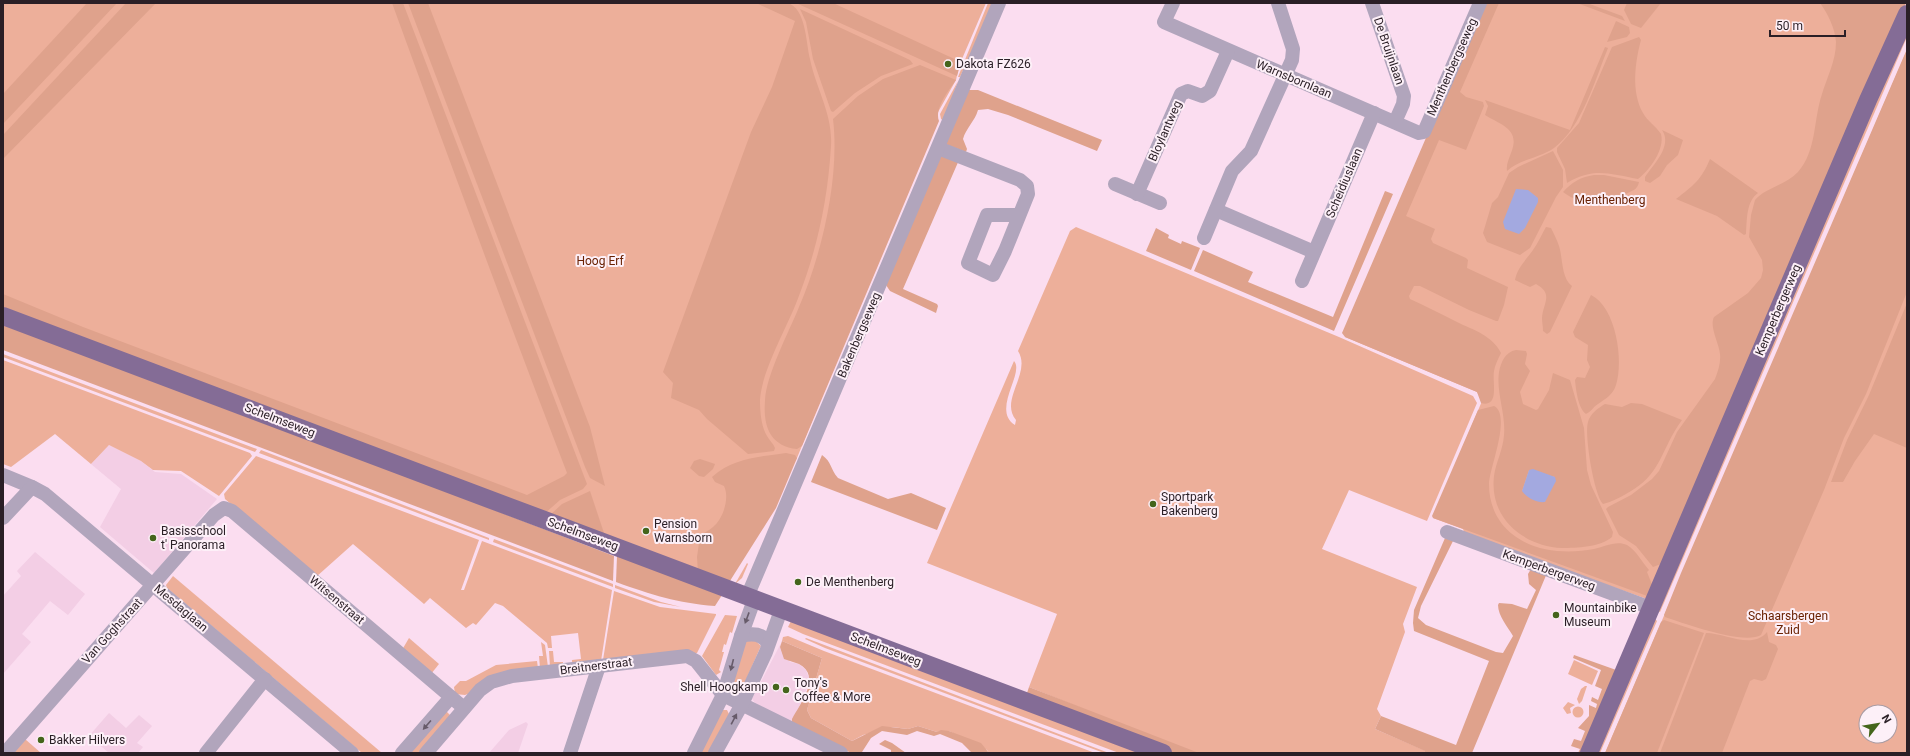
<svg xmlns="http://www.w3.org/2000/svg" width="1910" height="756" font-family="Roboto,sans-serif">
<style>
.built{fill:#f3cee5}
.green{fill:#edaf9a;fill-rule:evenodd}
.forest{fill:#dfa28c;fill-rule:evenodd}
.water{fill:#a3a9e0}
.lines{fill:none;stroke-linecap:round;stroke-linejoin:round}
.minor{stroke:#b1a5bc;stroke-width:14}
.major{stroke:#846c96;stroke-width:18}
.oneway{fill:#675b6a}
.poi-dot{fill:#44651b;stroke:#fdf0f8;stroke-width:1.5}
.labels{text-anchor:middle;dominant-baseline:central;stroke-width:4;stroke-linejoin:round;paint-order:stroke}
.street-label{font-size:12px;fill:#2a1f26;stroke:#fdf0f8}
.poi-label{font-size:12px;fill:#2a1f26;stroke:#fdf0f8;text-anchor:start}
.park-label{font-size:12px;fill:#692102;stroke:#fdf0f8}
</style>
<rect width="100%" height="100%" fill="#fbddf0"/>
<g class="built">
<polygon points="109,445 141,461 155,472 181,474 217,499 154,573 100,527 121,489 91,464"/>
<polygon points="35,552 85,594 68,615 50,601 22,634 31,642 3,674 3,596 21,576 17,571"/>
<polygon points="781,643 780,647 790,662 799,664 806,670 810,681 792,723 755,703 752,699"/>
<polygon points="109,713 126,728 139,715 152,726 137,743 143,747 138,753 109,753 89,736"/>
<polygon points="526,722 528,724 518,753 489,753 509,730"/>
</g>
<g class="green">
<polygon points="3,3 986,3 959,66 956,80 937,114 797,458 728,584 3,311"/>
<polygon points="988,3 994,3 960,77 958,77"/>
<polygon points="1484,3 1906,3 1647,599 1465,535 1463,529 1433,518 1482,401 1477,392 1345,337"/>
<polygon points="1907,24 1907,37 1660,612 1658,611"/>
<path d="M1907,50V753H1605ZM1866,712H1890V736H1866Z"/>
<polygon points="958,81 944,121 941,119 940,114"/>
<path d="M1076,227L1339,337L1473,396L1477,403L1427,521L1349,490L1322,549L1417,587L1403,624L1405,632L1377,709L1381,716L1375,729L1426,751L1425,753H1193L1029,687L1057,614L927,563L1014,361C1025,373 991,410 1015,425L1016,420C999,400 1032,373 1018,351L1070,231Z"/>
<polygon points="3,354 257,449 255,452 3,357"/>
<polygon points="3,360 250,453 252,456 219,496 181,471 153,470 141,461 109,445 91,464 55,434 11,467 3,464"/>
<polygon points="261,450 489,538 489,540 259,453"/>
<polygon points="256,456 479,540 461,590 464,590 482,541 612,590 601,661 572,664 572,660 581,659 578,633 551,636 552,648 548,648 547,643 503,606 495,603 476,625 473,623 466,628 430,598 424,604 353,544 316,577 225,499 224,494"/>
<polygon points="494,539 613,584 613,587 493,542"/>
<polygon points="747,563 748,564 742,578 735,584"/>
<polygon points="173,576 382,753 362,753 167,588 166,585"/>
<polygon points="615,585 661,602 681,607 654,602 615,588"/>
<polygon points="614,591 660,607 716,614 716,615 697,653 603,660"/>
<polygon points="725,615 737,616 732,633 730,632 726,645 724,644 722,652 724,652 719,670 721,672 716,675 702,656"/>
<polygon points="1655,619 1657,621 1600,753 1594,753"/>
<polygon points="791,621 1150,753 1119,753 803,634 788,627"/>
<polygon points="788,636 824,651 1095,753 989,753 987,750 949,731 937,732 918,726 908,729 892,727 863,735 852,741 811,718 807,710 808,706 822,658 782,641 783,637"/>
<polygon points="409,638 439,664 431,674 402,650"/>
<polygon points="806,638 1109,753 1104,753 825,648 805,639"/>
<polygon points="744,641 756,641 761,646 760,648 742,689 737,694 733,693 731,688"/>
<polygon points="541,642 545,645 548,667 540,668 539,656 543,656"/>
<polygon points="549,651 553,651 554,662 563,662 563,666 550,667"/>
<polygon points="1574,660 1598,671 1592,685 1568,674"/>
<polygon points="537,661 538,668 465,695 455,694 454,687 460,681 466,681 496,665"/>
<polygon points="1585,686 1587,686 1582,701 1579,704 1577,699 1581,689"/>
<polygon points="1568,702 1575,705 1570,708 1571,713 1567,714 1563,708"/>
<circle cx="1578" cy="712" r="5.5"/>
<polygon points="722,710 727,710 729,714 711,753 698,753"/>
<polygon points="446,711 452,717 421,753 410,753"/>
<polygon points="25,739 41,753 12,753"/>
</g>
<g class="forest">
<polygon points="87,3 117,3 3,124 3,94"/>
<polygon points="126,3 156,3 3,159 3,135"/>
<path d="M392,3H403L587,484L583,489L560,500L543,515L3,311V294L83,327L527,495L564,476L567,473C507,317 449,160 392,3Z"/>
<polygon points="408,3 428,3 590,427 605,486 590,478 585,467"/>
<path d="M756,3C766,3 777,1 787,3C806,7 806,43 810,59C816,89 833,114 831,146C828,197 818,246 800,293C789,325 762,368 760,400C760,411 761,426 767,436C769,440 773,443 775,448L774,451L748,454L707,419L699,410L671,398L673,383L663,372L751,132L772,87L795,21Z"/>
<polygon points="796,3 833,3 961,62 957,76"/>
<path d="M1484,3H1499L1460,92L1466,97L1483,102L1484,106L1466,150L1439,140L1406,216L1435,229L1431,239L1433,243L1466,258L1468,260L1467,268L1508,287L1504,305L1498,321H1496L1469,310L1420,286H1414L1409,296L1410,299C1426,306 1441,314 1457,322C1473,330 1492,335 1501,353C1498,359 1495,365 1494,371C1492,382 1500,408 1481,403L1477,392L1345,337L1342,333Z"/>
<polygon points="1577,3 1587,3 1622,16 1625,21"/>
<polygon points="1627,3 1661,3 1641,28 1631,24 1624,10"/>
<path d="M1820,3H1906L1661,564L1653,567L1636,546L1619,535L1606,509L1608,507L1631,495L1652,479L1659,471L1677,432L1715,379C1718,371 1721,363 1720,354C1719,343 1709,327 1714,317L1748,293L1761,278L1763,270L1762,260L1749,237L1751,215L1755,200C1765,188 1786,185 1798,172C1817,150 1813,121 1822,94C1827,77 1836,61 1836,42C1835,28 1828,14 1820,3Z"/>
<polygon points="800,9 910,60 913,64 881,76 855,93 833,112 831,111 813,59 806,22"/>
<polygon points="1616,21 1629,27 1630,33 1627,37 1607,42"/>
<path d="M1639,37L1641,40C1635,62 1631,92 1643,113C1647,121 1656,126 1661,134C1665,149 1650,170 1638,179C1609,174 1594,167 1567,183L1565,169L1557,152V148L1579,123L1612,47Z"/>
<path d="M1605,47L1608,48C1595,80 1582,127 1554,148C1540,158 1520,159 1507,171C1506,164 1509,159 1511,153C1521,129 1501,125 1485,115L1488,106L1485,100L1570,130Z"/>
<path d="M1907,49V292L1866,394L1844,438L1824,490L1761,635C1743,645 1686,624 1665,617L1664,615L1681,573Z"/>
<path d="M920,65L956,80C949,90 934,109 939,121L802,446L797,449C770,446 763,426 765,401C766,375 789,332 799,307C822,254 840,177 833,119L858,96L883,79Z"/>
<path d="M968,90H978L1102,140L1097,151L1008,115L988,109L978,110C975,121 966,128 963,139L967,149L966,152L945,144Z"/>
<path d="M1662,130L1683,140L1678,155L1667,165L1660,176L1650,183L1645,181V177C1653,165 1673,146 1662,130Z"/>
<polygon points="1553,151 1563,170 1563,187 1556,197 1530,248 1520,255 1487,242 1483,233 1492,203 1498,197 1509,173 1518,167"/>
<polygon points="941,154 959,160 903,289 937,304 938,306 936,313 890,291 886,285"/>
<path d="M1710,159L1758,193C1746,201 1747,221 1746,234L1744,235L1717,216L1676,199C1693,186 1702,179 1710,159Z"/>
<path d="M1594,175H1604L1639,182C1637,191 1632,190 1626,194C1622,197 1620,200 1616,202C1601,208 1575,202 1563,192C1572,182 1581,177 1594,175Z"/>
<polygon points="1385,191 1393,194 1334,331 1194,271 1203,250 1253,272 1248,282 1333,317"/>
<path d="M1546,227L1551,228C1554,234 1557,240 1559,246C1563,258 1561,278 1572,286L1550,332L1547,334L1543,331C1543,326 1542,322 1542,318C1543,303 1554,294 1536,284L1530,287L1515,280C1517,268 1526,260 1533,250C1538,243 1542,234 1546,227Z"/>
<polygon points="1156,228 1169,235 1168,238 1181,244 1182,241 1200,248 1191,270 1146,251"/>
<path d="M1591,295C1616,307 1624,361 1616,385C1613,395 1605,399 1598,404C1593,407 1591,412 1586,414C1578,408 1576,390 1575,380L1577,377L1585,378L1590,367L1587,360L1588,345L1575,337L1573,332Z"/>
<polygon points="1907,303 1907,448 1874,434 1855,461 1843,482 1831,482 1847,440 1869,395"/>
<polygon points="3,321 614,556 613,581 3,350"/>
<path d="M1516,350L1526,351L1527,354L1525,364L1530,371L1520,392L1523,404L1536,410L1538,409L1549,390L1553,373L1570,380L1584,428L1587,470L1591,485L1613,532L1612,537C1601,547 1576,548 1562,548C1523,546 1489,518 1494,476C1496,462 1503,450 1504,435C1506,414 1496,393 1499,372C1501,362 1505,352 1516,350ZM1529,470L1555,477L1522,491Z"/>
<path d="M1631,403L1642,404L1682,420C1660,450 1662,475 1626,494C1619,498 1611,502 1603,504C1594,495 1584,434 1588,422C1590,414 1598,408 1605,404L1622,407Z"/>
<path d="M1494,406C1512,415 1489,469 1489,484C1489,499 1493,512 1502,524C1524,551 1562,555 1594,549C1604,547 1616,540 1627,545C1636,550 1642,562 1649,570L1647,572L1653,587L1650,597L1433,518L1432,516L1478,410Z"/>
<path d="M786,453L795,455L797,458L776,508L728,584L698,573L697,557L700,536C704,532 709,531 713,527C723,519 730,498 724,486L715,482L712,477C733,458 759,457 786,453Z"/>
<path d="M822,455C832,462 830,469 838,478L888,499L911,493L946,508L937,530L811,482Z"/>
<polygon points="700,459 715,464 713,469 704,477 699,476 690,468 694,461"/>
<polygon points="590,491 605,536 548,517 562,504"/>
<path d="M1445,538L1453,541L1421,606L1418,618L1426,625L1496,652L1503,653L1513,636C1508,627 1498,616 1498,605L1499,603L1512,604L1527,609L1536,590L1529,584L1528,574L1531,569L1547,573L1472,753H1425V751L1375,729L1381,716L1456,745L1489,661L1414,631L1413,623L1414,610Z"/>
<path d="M617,556L722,595L715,606C677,603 652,595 616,582Z"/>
<polygon points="1664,620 1704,633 1657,753 1605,753 1661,622"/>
<path d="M1767,632L1769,642L1776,645L1778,649L1766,679L1762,681L1754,679L1750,681L1722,753H1660L1706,633C1726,633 1752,650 1767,632Z"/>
<path d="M782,641L822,658L807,710L811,718L852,741L882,726L908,729L918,726L937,732L941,730L949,731L981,743L989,753H972L962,743L940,734L934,736L917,731L907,735L882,731L871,738L862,752L851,753L792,723V719C800,704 822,676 799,664C794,662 789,661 784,659L780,647Z"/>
<polygon points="1574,655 1619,671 1584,753 1578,753 1580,749 1571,746 1574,739 1581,741 1585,731 1578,728 1589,716 1589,705 1596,708 1597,704 1591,701 1592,697 1598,700 1602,689 1595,686 1601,670 1573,658"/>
<polygon points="1029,687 1199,753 1173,753 1026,696"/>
<polygon points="885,740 892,743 906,753 891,753 891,750 879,744"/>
</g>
<g class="water">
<polygon points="1516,189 1528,190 1538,198 1538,202 1525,228 1519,234 1505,229 1503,222"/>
<path d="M1533,469L1555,477L1556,481L1545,502C1537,503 1527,498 1522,491L1529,470Z"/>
</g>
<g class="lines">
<g class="minor">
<polyline points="1173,3 1164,22 1419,133 1424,132 1480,3"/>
<polyline points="1372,3 1404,96 1403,104 1395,122"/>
<polyline points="938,148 1020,180 1027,186 1028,194 1005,251 993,275 968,263 987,215 1019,215"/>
<polyline points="1115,184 1160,203"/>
<polyline points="1137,194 1181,94 1188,91 1202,96 1210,91 1228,51"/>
<polyline points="1216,210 1314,252"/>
<polyline points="1204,238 1232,171 1251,151 1292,60 1293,49 1278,3"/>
<polyline points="1302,281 1374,113"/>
<polyline points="3,475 32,487 45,494 352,753"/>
<polyline points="3,518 32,487"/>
<polyline points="1447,532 1651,608"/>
<polyline points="747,597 999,3"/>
<path d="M741,636C752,633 763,633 768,644"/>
<polyline points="5,753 214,515 224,508 232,511 464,708"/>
<polyline points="206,753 265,679"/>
<polyline points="402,753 451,697"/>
<polyline points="426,753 480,690 491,682 512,676 687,656 696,661 723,695 841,753"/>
<polyline points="570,753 599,666"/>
<polyline points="694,753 723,695 741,636 754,600"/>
<polyline points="715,753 742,704 766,652 781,610"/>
</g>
<g class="major">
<polyline points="3,316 1163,753"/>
<polyline points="1589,753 1868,100 1907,14"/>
</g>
</g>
<defs><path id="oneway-solid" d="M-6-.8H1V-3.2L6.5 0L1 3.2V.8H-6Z"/></defs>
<g class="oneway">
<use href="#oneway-solid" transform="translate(747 618) rotate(110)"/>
<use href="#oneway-solid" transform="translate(732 665) rotate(104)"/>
<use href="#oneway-solid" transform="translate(734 719) rotate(-62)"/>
<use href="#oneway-solid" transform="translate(427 725) rotate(131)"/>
</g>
<g class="poi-dot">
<circle cx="948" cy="64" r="4"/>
<circle cx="1153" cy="504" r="4"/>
<circle cx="646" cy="531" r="4"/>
<circle cx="153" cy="538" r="4"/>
<circle cx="798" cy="582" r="4"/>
<circle cx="1556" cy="615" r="4"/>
<circle cx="776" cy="687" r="4"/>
<circle cx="786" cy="690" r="4"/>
<circle cx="41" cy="740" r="4"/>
</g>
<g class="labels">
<g class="street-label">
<text transform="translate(1389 51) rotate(71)">De Bruijnlaan</text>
<text transform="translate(1452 67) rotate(-66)">Menthenbergseweg</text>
<text transform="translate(1294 79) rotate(23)">Warnsbornlaan</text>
<text transform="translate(1165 131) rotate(-66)">Bloylantweg</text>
<text transform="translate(1344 183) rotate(-67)">Scheidiuslaan</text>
<text transform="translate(1778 310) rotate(-67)">Kemperbergerweg</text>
<text transform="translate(859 335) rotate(-67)">Bakenbergseweg</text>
<text transform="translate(280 420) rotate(21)">Schelmseweg</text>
<text transform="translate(583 534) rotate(20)">Schelmseweg</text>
<text transform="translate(1549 570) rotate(20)">Kemperbergerweg</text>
<text transform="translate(337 600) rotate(40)">Witsenstraat</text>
<text transform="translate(181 608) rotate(40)">Mesdaglaan</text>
<text transform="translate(112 631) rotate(-48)">Van Goghstraat</text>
<text transform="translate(886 649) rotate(21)">Schelmseweg</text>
<text transform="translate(596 666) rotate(-7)">Breitnerstraat</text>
</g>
<g class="poi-label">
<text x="956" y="64">Dakota FZ626</text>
<text x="1161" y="497">Sportpark<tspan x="1161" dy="14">Bakenberg</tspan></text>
<text x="654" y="524">Pension<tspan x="654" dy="14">Warnsborn</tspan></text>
<text x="161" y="531">Basisschool<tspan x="161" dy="14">t' Panorama</tspan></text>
<text x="806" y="582">De Menthenberg</text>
<text x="1564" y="608">Mountainbike<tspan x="1564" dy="14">Museum</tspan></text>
<text x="794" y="683">Tony's<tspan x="794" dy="14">Coffee &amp; More</tspan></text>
<text x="768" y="687" text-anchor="end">Shell Hoogkamp</text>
<text x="49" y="740">Bakker Hilvers</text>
</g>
<g class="park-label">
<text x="1610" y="200">Menthenberg</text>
<text x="600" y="261">Hoog Erf</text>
<text x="1788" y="616">Schaarsbergen<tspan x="1788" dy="14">Zuid</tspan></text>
</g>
</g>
<rect width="1910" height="756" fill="none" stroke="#2a1f26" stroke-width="8"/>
<g transform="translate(1878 724) rotate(59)"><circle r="19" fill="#fdf0f8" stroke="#a99ca4"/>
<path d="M0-3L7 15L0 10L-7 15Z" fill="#44651b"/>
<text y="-6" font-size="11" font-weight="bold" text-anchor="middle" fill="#2a1f26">N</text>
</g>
<path d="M1770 30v6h75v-6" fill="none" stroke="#2a1f26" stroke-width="2"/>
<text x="1776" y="30" font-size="12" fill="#2a1f26" stroke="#fdf0f8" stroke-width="3" paint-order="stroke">50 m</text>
</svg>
